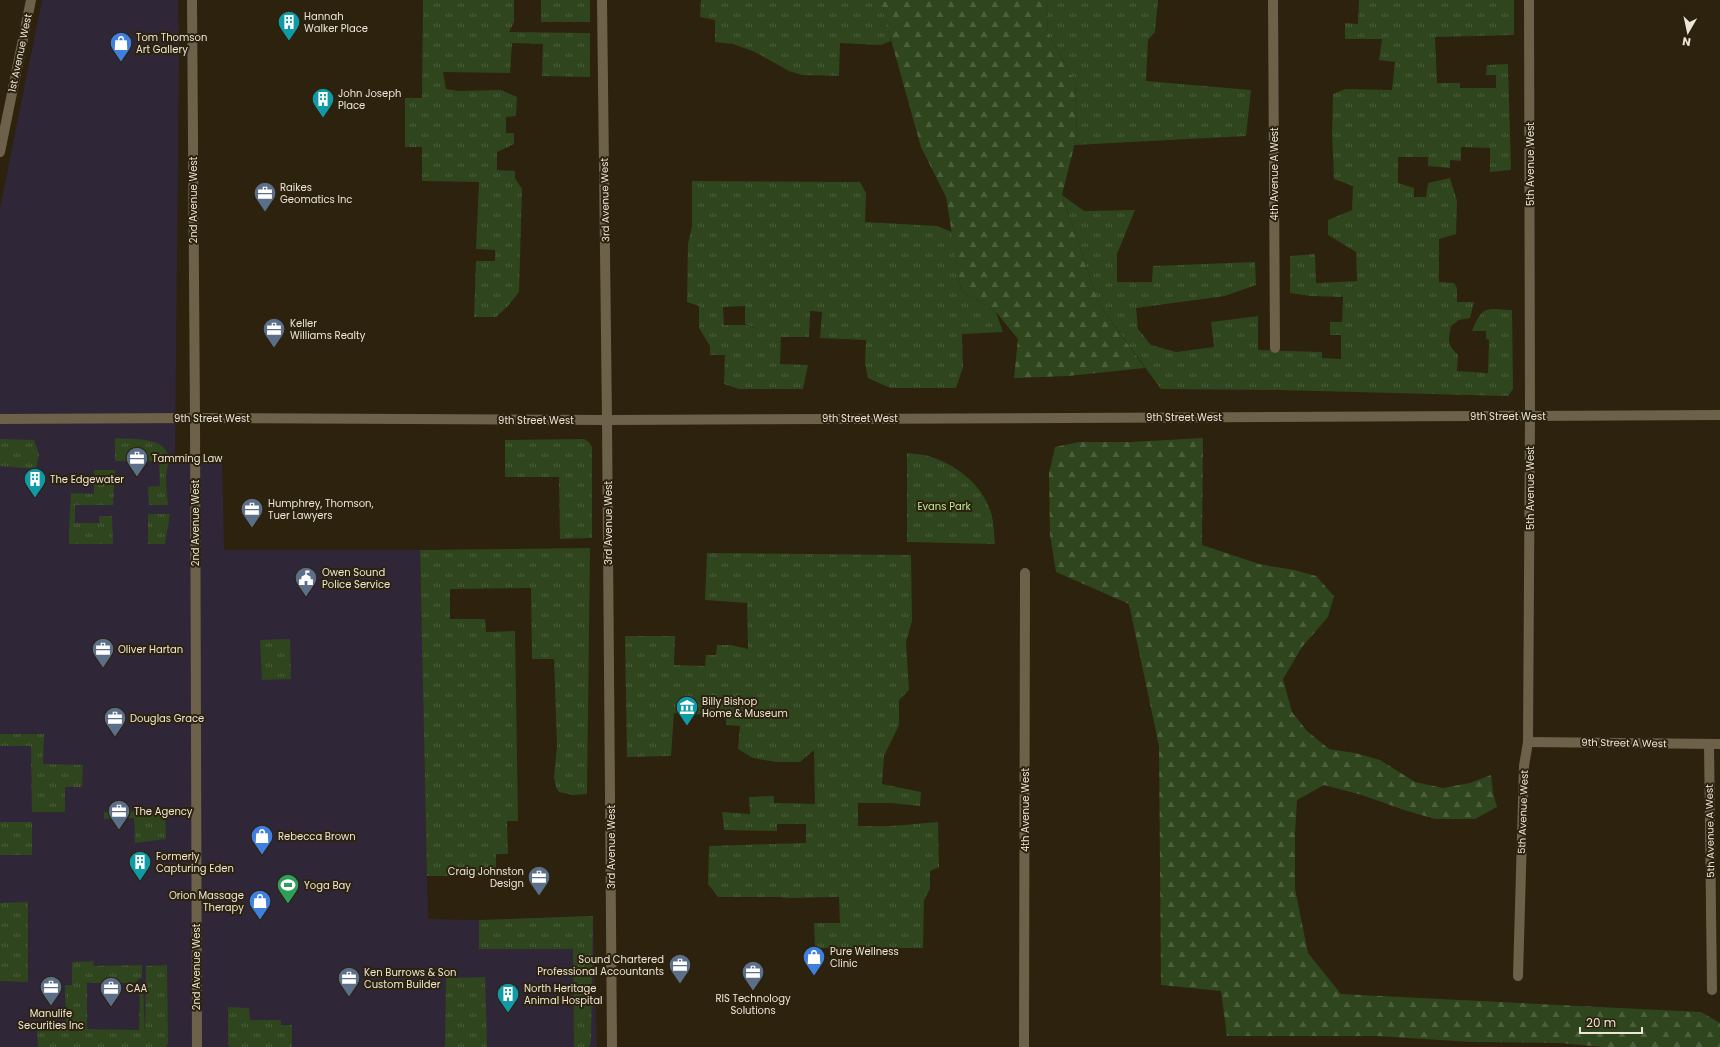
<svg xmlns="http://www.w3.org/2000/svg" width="1720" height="1047" font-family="Poppins,sans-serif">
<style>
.commercial{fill:#2f2737}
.grass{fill:url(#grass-tufts);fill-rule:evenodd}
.forest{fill:url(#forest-firs)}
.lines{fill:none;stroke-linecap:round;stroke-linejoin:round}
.minor{stroke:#6d614a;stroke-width:10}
.tertiary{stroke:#6d614a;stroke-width:10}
.labels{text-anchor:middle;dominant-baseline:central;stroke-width:4;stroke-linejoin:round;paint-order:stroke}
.poi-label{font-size:10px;fill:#ece5d8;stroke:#2c220d;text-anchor:start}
.street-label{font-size:10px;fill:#ece5d8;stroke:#2c220d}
.park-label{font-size:10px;fill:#b9e797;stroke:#2c220d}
</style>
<defs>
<pattern id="grass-tufts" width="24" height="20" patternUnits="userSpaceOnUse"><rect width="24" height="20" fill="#2f451d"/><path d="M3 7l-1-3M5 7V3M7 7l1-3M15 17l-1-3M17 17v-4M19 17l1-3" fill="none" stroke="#4d603d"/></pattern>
<pattern id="forest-firs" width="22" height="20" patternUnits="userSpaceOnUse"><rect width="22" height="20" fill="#2f451d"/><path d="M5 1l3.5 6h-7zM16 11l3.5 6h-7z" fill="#4d603d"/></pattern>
</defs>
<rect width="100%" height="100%" fill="#2c220d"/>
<polygon class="commercial" points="42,0 178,0 179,51 175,456 222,456 224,550 420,550 428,919 479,920 593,916 597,1047 0,1047 0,208"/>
<g class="grass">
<polygon points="423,0 514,0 514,22 509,32 590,33 590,77 542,76 543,44 512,43 510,73 443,72 446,89 459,91 501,90 517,97 516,116 506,117 506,133 514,133 514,144 497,152 497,170 515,171 515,178 522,189 519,292 508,306 496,317 474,317 476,261 495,261 495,250 476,249 479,182 422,181 422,147 405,147 405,98 422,98"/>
<rect x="541" y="0" width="49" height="22"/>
<polygon points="701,0 881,0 891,41 881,45 840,43 839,76 802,75 789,71 755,52 733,44 715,42 715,20 700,17"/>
<polygon points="1046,0 1158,0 1155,32 1148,40 1146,81 1251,90 1246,136 1074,145 1077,135 1075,82 1048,32"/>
<path d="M1359,0H1514V35L1435,37L1437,83H1460V88H1496V75H1486L1487,65L1508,64L1511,170L1490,172V148L1461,147V161L1450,160V168L1428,166V157H1398V183L1414,188V197H1426L1428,183L1450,178L1457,201L1456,234L1439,239V282L1454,283L1457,288V302H1474L1470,318L1459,320L1451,326C1448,341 1447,344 1458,355L1457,371L1488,373L1489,340L1486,339V331H1472C1483,304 1486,309 1512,310L1513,389L1508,396L1279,390L1161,389L1100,306L1062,195L1084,211L1135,210L1117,254V282H1152L1153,266L1255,262L1256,285L1225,296L1136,308L1138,329L1151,345L1176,352L1214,347L1211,322L1258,316V350L1322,352V358L1341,359V335H1330V322H1342L1343,297L1311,296L1290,293V256L1315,254L1316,283L1357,281L1356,252L1328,235V220L1352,210L1353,186L1334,179L1332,134L1333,94L1345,89L1392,90L1395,62L1379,60L1382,39H1345V23L1358,24Z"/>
<path d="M692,181L860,182L866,193L865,222L937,226L952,232L961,290L996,312L1003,332L962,334L963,367L956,388H890L868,378L865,363L866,340L820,338L822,312L810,311L809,337H781L780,364L808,365L803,389H739L724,384L725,355H710V346L699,328V306L687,302L688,244L692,226ZM745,306V324L758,329L745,325H724L723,307Z"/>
<path d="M115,438C128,439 161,437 167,452C170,458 168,464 167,470C165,481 167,494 168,505H149L148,487L160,486L159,461H115Z"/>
<polygon points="0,439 34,440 39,454 36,469 0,466"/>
<polygon points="584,439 589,442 592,447 592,538 560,539 559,477 505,477 505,440"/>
<path d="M907,453C914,454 922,454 928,456C956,464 983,485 991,513C994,523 994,534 995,544L907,542Z"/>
<polygon points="94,470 115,470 113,505 75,505 75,523 99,523 99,516 112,516 113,544 69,544 69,530 71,493 94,494"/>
<polygon points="148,514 170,514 165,544 148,544"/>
<polygon points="590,548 587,794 573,795 559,792 556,787 554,777 557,746 554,659 532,659 531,588 450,589 450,619 485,619 486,632 515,631 518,821 507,821 508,854 496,854 496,876 427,876 420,550"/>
<polygon points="707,553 911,555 912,621 906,642 909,690 899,700 899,725 884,756 882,784 921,792 920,806 891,803 858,803 858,826 891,826 938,822 939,867 930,871 930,889 924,900 923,948 815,948 814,923 840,923 839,897 788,898 779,897 718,897 708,884 709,846 806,843 806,824 777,824 777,831 724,830 722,812 750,814 749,797 774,796 774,803 815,804 814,750 800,762 776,762 753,758 738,749 740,726 726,725 726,716 674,713 671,756 627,757 625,636 675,636 674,665 705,666 706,655 716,655 717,645 731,645 748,649 747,603 705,600"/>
<polygon points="290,639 291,679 262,680 260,640"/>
<polygon points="0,734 44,734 43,764 83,765 82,787 65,787 65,812 32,812 31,746 0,746"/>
<polygon points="165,811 166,839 135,843 134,818 104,819 104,812"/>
<rect x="0" y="822" width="32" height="33"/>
<polygon points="28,902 28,982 0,981 0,903"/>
<polygon points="593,916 591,1038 590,1046 588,1047 574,1047 573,949 479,949 479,920"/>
<polygon points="93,961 94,966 142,965 142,978 138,979 136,983 87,983 87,1029 139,1030 140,987 143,984 145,1036 146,966 167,965 168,1043 166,1047 38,1047 37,1030 66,1029 65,985 72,985 72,962"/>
<polygon points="485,977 487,1047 445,1047 446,978"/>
<polygon points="228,1007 249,1008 250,1020 281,1020 281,1025 292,1025 292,1047 230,1047 228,1045"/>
</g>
<g class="forest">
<polygon points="881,0 1046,0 1048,32 1075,82 1077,135 1062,195 1100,306 1145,368 1068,376 1014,378 1018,339 996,312 961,290 946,197 921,147 884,15"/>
<polygon points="1203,438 1202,545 1259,564 1294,570 1316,576 1334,596 1328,617 1302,647 1283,679 1292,712 1307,731 1329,749 1355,753 1380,760 1415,782 1443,788 1470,783 1491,775 1493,793 1497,807 1475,819 1435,819 1404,810 1362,795 1324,785 1297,800 1295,834 1295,889 1308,953 1341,994 1701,1012 1720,1023 1720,1047 1603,1047 1560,1043 1471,1042 1377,1036 1227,1036 1221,991 1161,985 1159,746 1129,604 1056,572 1050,535 1049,473 1055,447 1079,442 1130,442"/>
</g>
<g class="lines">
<g class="minor">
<polyline points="602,0 607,420 612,1047"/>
<polyline points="1273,0 1275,348"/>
<polyline points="0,152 31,0"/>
<polyline points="1528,742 1720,744"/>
<polyline points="1709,744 1712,990"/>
<polyline points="1518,976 1524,766 1528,742 1530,415 1529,0"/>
<polyline points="1024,1047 1025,573"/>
</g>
<g class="tertiary">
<polyline points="192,0 195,418 197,1047"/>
<polyline points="0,419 195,418 607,420 1720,415"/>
</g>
</g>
<defs>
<g id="building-pin" transform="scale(1.15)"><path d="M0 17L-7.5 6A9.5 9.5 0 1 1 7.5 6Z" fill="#0f9aa8" stroke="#2c220d"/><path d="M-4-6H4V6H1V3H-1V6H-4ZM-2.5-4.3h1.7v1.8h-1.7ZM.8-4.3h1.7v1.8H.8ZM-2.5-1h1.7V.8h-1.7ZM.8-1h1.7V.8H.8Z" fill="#fff"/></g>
<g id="shop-pin" transform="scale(1.15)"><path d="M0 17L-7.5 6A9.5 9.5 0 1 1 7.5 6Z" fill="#3f7fe0" stroke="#2c220d"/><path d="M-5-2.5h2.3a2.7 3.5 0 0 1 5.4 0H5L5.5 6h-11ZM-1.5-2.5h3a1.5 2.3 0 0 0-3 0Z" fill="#fff"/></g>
<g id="office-pin" transform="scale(1.15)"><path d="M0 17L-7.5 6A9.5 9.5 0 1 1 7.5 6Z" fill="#5c6f8a" stroke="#2c220d"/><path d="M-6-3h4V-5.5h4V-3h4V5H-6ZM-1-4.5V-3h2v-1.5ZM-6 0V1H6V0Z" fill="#fff"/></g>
<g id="civic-pin" transform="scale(1.15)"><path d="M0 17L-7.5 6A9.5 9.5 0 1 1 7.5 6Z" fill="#5c6f8a" stroke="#2c220d"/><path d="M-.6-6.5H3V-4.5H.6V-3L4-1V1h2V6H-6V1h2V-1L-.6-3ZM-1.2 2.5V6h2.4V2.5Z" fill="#fff"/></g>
<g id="museum-pin" transform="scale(1.15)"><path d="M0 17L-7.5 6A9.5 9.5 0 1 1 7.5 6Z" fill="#0f9aa8" stroke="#2c220d"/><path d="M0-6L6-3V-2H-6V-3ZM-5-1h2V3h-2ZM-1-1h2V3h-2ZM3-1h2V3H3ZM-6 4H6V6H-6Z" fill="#fff"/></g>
<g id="stadium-pin" transform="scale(1.15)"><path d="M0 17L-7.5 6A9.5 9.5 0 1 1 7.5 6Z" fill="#2e9e5b" stroke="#2c220d"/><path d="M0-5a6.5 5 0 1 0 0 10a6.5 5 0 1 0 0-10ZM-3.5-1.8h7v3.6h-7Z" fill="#fff"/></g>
</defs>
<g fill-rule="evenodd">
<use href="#building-pin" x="289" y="22"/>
<use href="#shop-pin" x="121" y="43"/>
<use href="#building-pin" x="323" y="99"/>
<use href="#office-pin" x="265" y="193"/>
<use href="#office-pin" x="274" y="329"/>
<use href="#office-pin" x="137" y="458"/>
<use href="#building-pin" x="35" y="479"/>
<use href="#office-pin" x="252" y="509"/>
<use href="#civic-pin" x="306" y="578"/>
<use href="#office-pin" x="103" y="649"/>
<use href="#museum-pin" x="687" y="707"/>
<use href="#office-pin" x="115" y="718"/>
<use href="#office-pin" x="119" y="811"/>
<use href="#shop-pin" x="262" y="836"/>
<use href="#building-pin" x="140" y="862"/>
<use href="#office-pin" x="539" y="877"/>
<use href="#stadium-pin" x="288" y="885"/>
<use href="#shop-pin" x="260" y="901"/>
<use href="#shop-pin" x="814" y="957"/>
<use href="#office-pin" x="680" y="965"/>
<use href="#office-pin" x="753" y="972"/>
<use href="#office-pin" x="349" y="978"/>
<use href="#office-pin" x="51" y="987"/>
<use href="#office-pin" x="111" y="988"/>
<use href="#building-pin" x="508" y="994"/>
</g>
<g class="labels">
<g class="poi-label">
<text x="304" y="16">Hannah<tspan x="304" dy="12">Walker Place</tspan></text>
<text x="136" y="37">Tom Thomson<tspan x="136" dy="12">Art Gallery</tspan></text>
<text x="338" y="93">John Joseph<tspan x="338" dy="12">Place</tspan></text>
<text x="280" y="187">Raikes<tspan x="280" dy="12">Geomatics Inc</tspan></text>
<text x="290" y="323">Keller<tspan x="290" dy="12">Williams Realty</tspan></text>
<text x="152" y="458">Tamming Law</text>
<text x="50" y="479">The Edgewater</text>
<text x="268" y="503">Humphrey, Thomson,<tspan x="268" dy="12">Tuer Lawyers</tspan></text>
<text x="322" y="572">Owen Sound<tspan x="322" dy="12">Police Service</tspan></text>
<text x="118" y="649">Oliver Hartan</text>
<text x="702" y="701">Billy Bishop<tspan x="702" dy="12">Home &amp; Museum</tspan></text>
<text x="130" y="718">Douglas Grace</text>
<text x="134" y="811">The Agency</text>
<text x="278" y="836">Rebecca Brown</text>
<text x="156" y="856">Formerly<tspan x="156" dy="12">Capturing Eden</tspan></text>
<text x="524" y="871" text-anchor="end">Craig Johnston<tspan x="524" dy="12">Design</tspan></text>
<text x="304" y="885">Yoga Bay</text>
<text x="244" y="895" text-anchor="end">Orion Massage<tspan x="244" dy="12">Therapy</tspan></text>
<text x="830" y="951">Pure Wellness<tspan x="830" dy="12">Clinic</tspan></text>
<text x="664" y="959" text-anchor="end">Sound Chartered<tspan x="664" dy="12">Professional Accountants</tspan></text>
<text x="364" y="972">Ken Burrows &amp; Son<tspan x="364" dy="12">Custom Builder</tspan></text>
<text x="126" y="988">CAA</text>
<text x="524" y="988">North Heritage<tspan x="524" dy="12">Animal Hospital</tspan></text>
<text x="753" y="998" text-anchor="middle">RIS Technology<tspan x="753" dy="12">Solutions</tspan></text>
<text x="51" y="1013" text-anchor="middle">Manulife<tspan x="51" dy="12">Securities Inc</tspan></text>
</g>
<g class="street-label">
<text transform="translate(20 53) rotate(-78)">1st Avenue West</text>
<text transform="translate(1530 164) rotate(-90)">5th Avenue West</text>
<text transform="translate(1274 174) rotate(-90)">4th Avenue A West</text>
<text transform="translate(193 200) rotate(-90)">2nd Avenue West</text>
<text transform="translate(605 200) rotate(-91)">3rd Avenue West</text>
<text x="1508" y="416">9th Street West</text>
<text x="1184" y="417">9th Street West</text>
<text x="212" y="418">9th Street West</text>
<text x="860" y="418">9th Street West</text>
<text x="536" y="420">9th Street West</text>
<text transform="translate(1530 488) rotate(-90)">5th Avenue West</text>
<text transform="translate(195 523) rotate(-90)">2nd Avenue West</text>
<text transform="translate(608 523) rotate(-90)">3rd Avenue West</text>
<text transform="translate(1624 743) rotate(1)">9th Street A West</text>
<text transform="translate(1025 810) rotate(-90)">4th Avenue West</text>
<text transform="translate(1523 812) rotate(-88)">5th Avenue West</text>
<text transform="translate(1710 831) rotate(-91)">5th Avenue A West</text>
<text transform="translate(611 847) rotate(-90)">3rd Avenue West</text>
<text transform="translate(196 967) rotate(-90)">2nd Avenue West</text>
</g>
<g class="park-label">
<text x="944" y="506">Evans Park</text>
</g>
</g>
<g transform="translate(1688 32) rotate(189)" stroke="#2c220d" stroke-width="3" paint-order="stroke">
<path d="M0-3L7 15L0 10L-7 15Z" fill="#ece5d8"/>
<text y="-6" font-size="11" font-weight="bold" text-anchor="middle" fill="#ece5d8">N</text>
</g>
<path d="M1580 1027v6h62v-6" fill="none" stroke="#ece5d8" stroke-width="2"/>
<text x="1586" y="1027" font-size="12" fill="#ece5d8" stroke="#2c220d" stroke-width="3" paint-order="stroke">20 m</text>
</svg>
